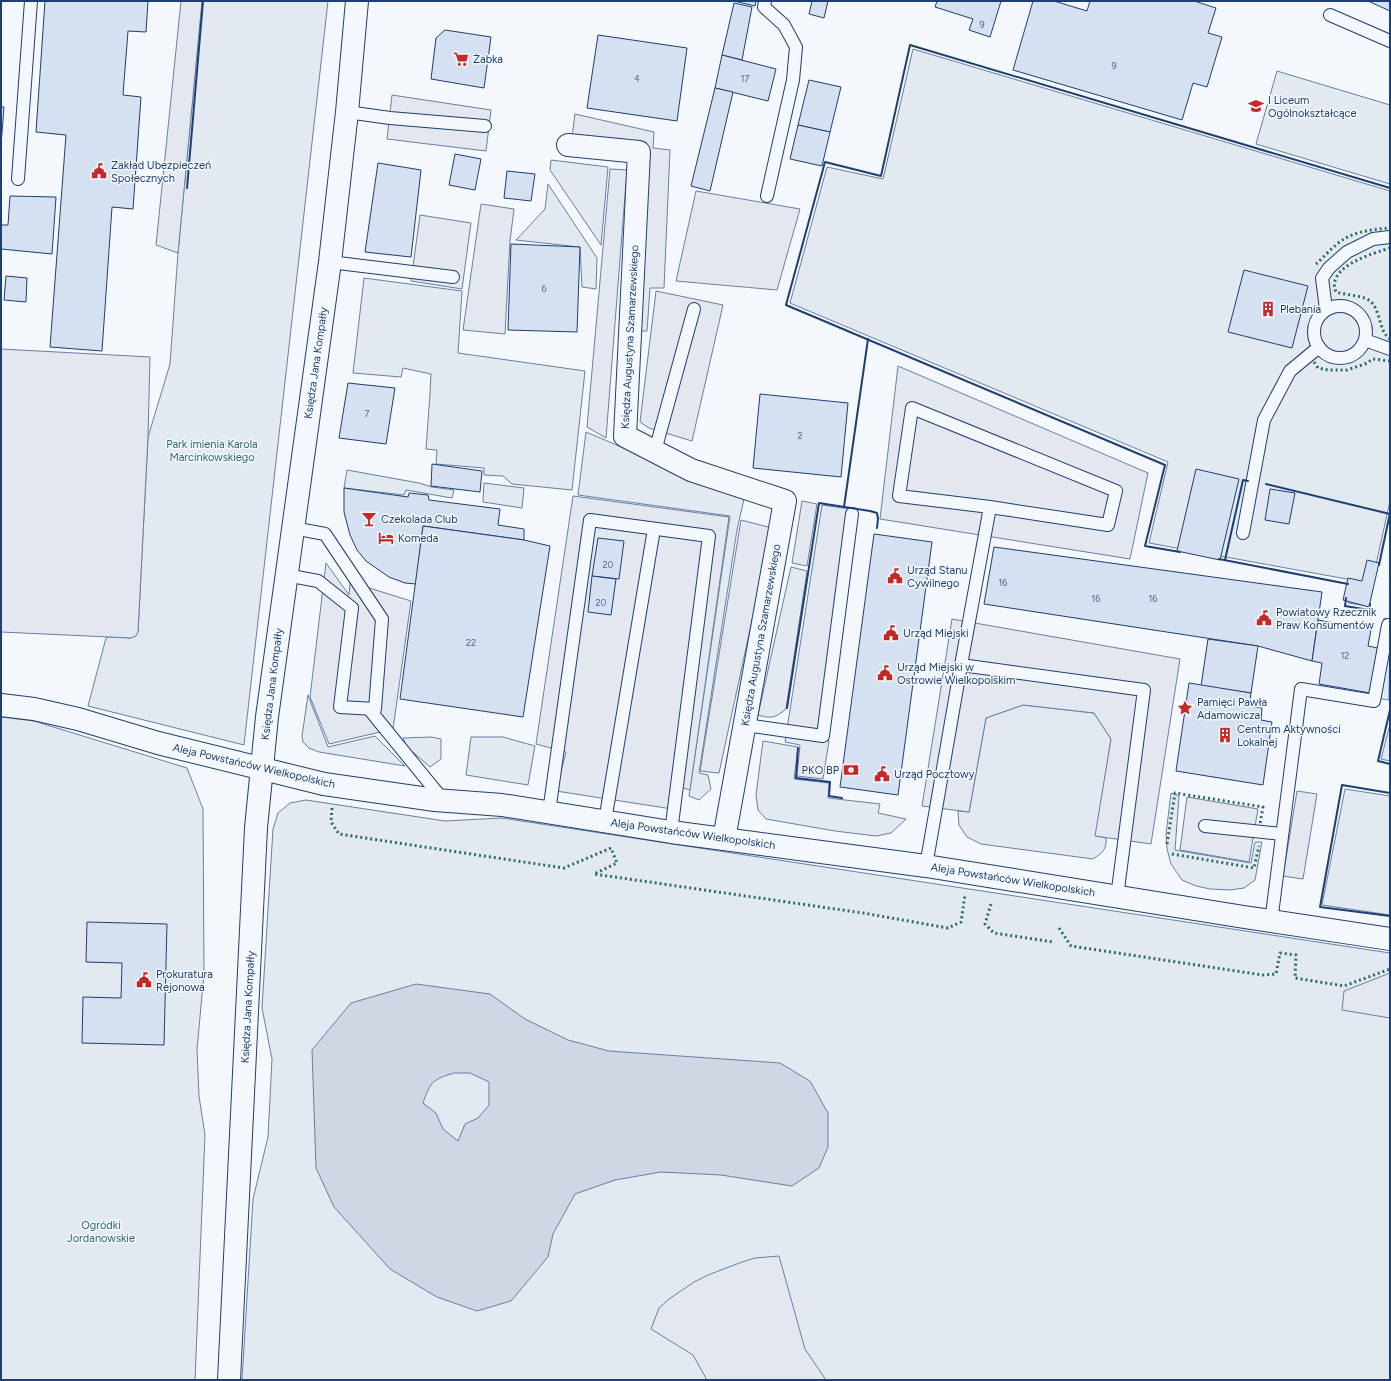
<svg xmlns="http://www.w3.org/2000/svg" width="1391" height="1381" font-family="Figtree,sans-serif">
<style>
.green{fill:#e3e9f0;stroke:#687fa3}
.parking{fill:#e3e8f0;stroke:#687fa3}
.water{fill:#cfd7e4;stroke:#687fa3;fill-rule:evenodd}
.building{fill:#d5e0f0;stroke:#1d3f73}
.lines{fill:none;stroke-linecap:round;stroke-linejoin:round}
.service-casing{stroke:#1d3f73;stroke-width:14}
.minor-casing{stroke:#1d3f73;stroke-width:24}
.tertiary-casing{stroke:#1d3f73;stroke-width:24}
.service{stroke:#f4f7fb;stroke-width:12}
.minor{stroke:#f4f7fb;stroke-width:22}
.tertiary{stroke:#f4f7fb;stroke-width:22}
.hedge{stroke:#2c6c60;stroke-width:3;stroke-dasharray:2 3;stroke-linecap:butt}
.wall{stroke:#1d3f73;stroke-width:2}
.labels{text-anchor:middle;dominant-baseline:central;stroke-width:3;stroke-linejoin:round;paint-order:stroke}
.number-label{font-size:9px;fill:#4b6792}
.poi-label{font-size:11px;fill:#1d3f73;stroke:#f4f7fb;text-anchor:start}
.street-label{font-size:11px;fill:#1d3f73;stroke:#f4f7fb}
.park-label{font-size:11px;fill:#2c6c60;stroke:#f4f7fb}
</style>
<rect width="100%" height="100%" fill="#f4f7fb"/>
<g class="green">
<polygon points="202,1 328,1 244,745 88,706 106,638 109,637 131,638 138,632 148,437 170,364 178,253"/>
<polygon points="913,49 1390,191 1390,501 1367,606 1348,603 1352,580 1149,543 1168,462 790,303 827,167 883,179"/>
<polygon points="1277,71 1390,105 1390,184 1256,144"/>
<polygon points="551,160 608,167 601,245 550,170"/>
<polygon points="548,184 597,258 596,289 582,287 580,247 516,240 545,209"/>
<polygon points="364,278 462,291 458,353 585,371 572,490 512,484 503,476 484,475 484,468 436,464 437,450 426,449 430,394 431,374 403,368 401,377 353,373"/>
<polygon points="586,432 744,499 737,530 699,773 708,775 711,789 699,800 689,796 730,516 578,495"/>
<polygon points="347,470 419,483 432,487 454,490 452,498 406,490 404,495 344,488"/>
<polygon points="484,483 524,488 522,508 483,502"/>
<path d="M791,567L807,571L786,709C775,718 771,719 758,715Z"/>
<polygon points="308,695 328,747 375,736 405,766 319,752 309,748 303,742 302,736"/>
<path d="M1023,705L1094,713L1111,739L1096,836L1106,838C1107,850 1102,853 1093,859L981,844L967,837L959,825L958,811L969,812L986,718Z"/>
<polygon points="1,717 34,721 187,768 203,809 204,974 197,1049 199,1096 205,1135 195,1380 1,1380"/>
<polygon points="431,737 441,739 441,759 430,767 407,747 403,738"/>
<polygon points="471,737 503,737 535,746 528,785 466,775"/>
<polygon points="763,741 798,747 794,779 829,783 828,798 880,804 878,813 906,819 891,833 876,836 835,831 766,819 758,810 756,795"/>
<polygon points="1345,789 1390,796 1390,915 1322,905"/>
<polygon points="1171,793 1179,796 1175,850 1251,863 1255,842 1262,842 1255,880 1244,888 1230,890 1210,889 1196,886 1182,880 1171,864 1167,849 1166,834"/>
<polygon points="306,800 445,821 502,818 1390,953 1390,1380 242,1380 253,1199 268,1137 272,1059 262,1008 273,829 278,813 290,803"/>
</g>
<g class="parking">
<polygon points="181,1 202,1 178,253 156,245"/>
<polygon points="392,95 491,110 486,151 387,139"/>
<polygon points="575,114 654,132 653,148 670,150 664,288 650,288 647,331 633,331 641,160 572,137"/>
<polygon points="610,169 627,170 606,438 587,427"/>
<polygon points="696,191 800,209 777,290 676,281"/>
<polygon points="481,204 514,209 510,241 505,334 463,330"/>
<polygon points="420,215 471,223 462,289 411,281"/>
<polygon points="656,291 723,305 692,441 649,428 640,422"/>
<polygon points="1,349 150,357 148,437 138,632 136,636 131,638 1,632"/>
<polygon points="898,366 1148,473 1130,559 880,519"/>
<polygon points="573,496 729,517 690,790 674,785 672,809 556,791 566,752 536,744"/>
<polygon points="802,501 817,504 807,566 792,563"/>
<polygon points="822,505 850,509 821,739 829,741 823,779 797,776 800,745 785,742"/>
<polygon points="741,520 772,528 719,773 700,771"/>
<polygon points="326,563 349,595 350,582 411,601 393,729 329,744 310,697"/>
<polygon points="1384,618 1390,620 1389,700 1370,697"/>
<polygon points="952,619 1180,659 1151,844 1095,836 1111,739 1094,713 1023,705 986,718 969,812 922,806"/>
<polygon points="1390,724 1390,761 1381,759"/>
<polygon points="1297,791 1317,794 1303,879 1283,876"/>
<polygon points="1187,797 1258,809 1249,862 1180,850"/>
<polygon points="1390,973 1390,1018 1342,1010 1344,991"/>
<polygon points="779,1256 805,1349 826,1380 707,1380 693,1355 651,1329 659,1308 669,1299 694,1282 708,1275 742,1262 755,1258"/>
</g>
<path class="water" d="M416,984L490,994L525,1019L568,1040L609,1051L780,1063L810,1081L828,1113V1147L819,1168L792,1186L721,1175L661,1172L615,1180L575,1194L553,1234L548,1257L511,1301L477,1311L437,1297L390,1269L334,1207L316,1168L312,1050L351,1003ZM454,1073H470L489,1082V1105L478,1118L465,1124L458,1141L443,1129L436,1113L423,1103C431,1081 432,1080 454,1073Z"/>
<g class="building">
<polygon points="45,1 148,1 146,32 128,31 123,95 141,97 133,209 112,207 102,351 50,347 66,135 36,132"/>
<polygon points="734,1 756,1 755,6"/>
<polygon points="812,1 828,1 824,18 809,14"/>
<polygon points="937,1 1001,1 990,37 969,30 973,19 935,7"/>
<polygon points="1033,1 1054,1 1087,11 1090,1 1194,1 1216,8 1208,33 1222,37 1207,87 1193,83 1182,120 1013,70"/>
<polygon points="1368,1 1390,1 1390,11"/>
<polygon points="734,3 752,7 742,60 722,55"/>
<polygon points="445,30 491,37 484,88 431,79 436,38"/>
<polygon points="598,35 687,48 677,121 587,108"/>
<polygon points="722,55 776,69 768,101 715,88"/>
<polygon points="809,80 841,87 830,132 798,125"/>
<polygon points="715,88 733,92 710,191 691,186"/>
<polygon points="1,107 4,107 1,145"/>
<polygon points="798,125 830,132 822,166 790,159"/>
<polygon points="455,154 481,159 475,190 449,185"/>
<polygon points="378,163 421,170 411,257 365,252"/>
<polygon points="507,171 535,174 531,201 504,198"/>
<polygon points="10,196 56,197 52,254 1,249 1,225 8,225"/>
<polygon points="511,244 580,247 577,332 508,330"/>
<polygon points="1244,270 1308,286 1292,348 1228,332"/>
<polygon points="6,276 27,278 26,302 4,300"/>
<polygon points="348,383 395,388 386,444 339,438"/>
<polygon points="760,394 848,403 841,477 753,468"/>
<polygon points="432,464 482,471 480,492 431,486"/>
<polygon points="1196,469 1239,479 1220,560 1177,551"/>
<polygon points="344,488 408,497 409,493 428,495 429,500 500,509 498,525 524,529 524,540 423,526 416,584 405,583 389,577 366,561 357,550 350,535 344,512"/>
<polygon points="1270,489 1295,493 1289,524 1265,520"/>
<polygon points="423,526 524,540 550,546 523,717 400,699"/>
<polygon points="874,534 932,542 898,795 840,787"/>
<polygon points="598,538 624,541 619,579 592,576"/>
<polygon points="994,547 1322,592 1312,661 1258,646 984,604"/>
<polygon points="1367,560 1379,563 1369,607 1343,600 1348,578 1362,581"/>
<polygon points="592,576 616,579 611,615 588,612"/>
<polygon points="1318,620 1371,630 1368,646 1378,648 1370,693 1319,684 1322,663 1312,661"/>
<polygon points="1208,639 1258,646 1251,693 1201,686"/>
<polygon points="1189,683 1251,693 1249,706 1262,708 1261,720 1272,722 1263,785 1176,771"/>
<polygon points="87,922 167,924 164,1045 82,1043 83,997 121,998 122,963 86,962"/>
</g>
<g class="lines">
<g class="service-casing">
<g id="service">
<polyline points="765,1 764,7 784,25 796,47 793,80 767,196"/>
<polyline points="1330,15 1390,41"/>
<polyline points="347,112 390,118 485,126"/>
<polyline points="18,179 31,1"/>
<polyline points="330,262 453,277"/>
<circle cx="1340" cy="332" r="26"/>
<polyline points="1326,309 1322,278 1329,268 1347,252 1373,239 1390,237"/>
<polyline points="1365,340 1390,349"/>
<polyline points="655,451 694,309"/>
<polyline points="1243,533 1264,420 1290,371 1319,347"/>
<polyline points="286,575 318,581 352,608 340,707 375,709 382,619 325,534 293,528"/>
<polyline points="961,665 990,507 1108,525 1116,491 912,408 899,496 990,507"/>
<polyline points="369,709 444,801"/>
<polyline points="745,725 823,736 852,514"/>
<polyline points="549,812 590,520 709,536 671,832"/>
<polyline points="605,821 654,529"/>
<polyline points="1205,826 1282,834"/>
<polyline points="926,866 961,665 1144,690 1117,897"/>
<polyline points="1271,922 1301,689 1374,701 1388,625"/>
</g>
</g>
<g class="minor-casing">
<g id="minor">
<polyline points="568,145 639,152 625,436 691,470 785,501 724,839"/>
<polyline points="1,705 34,709 78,719 158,743 324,784 435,800 502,805 671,832 926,866 1244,917 1390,939"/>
</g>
</g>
<g class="tertiary-casing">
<polyline id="tertiary" points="229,1380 256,828 267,717 330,262 347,112 357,1"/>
</g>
<use href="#service" class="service"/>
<use href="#minor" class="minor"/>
<use href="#tertiary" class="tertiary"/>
<g class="hedge">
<path d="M1390,248C1374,253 1325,267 1336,292C1346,295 1357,295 1367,299C1382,307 1377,330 1390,339"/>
<path d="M1316,264C1324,257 1335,244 1344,239C1358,231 1374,229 1390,228"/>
<polyline points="1314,362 1318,368 1328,370 1347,370 1365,364 1373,359 1390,361"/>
<polyline points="332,808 331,822 339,834 564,868 611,848 617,863 594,874 863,913 948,928 961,922 965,895"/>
<polyline points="1167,844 1175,793 1263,807 1260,824"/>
<polyline points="1172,854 1254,868 1259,846"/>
<polyline points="991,904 985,924 994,933 1053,942"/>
<polyline points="1059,928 1071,946 1263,975 1276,974 1280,953 1296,955 1295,978 1344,986 1390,969"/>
</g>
<g class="wall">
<polyline points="187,188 203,1"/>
<polyline points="1266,484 1390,514"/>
<polyline points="844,507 868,339"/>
<polyline points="1180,552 1145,546 1165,465 786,305 825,162 881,176 910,45 1390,188"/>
<polyline points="1219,559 1348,584"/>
<polyline points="1225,560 1243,480 1248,481"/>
<polyline points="1379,565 1390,513"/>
<polyline points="1346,598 1345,606 1369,610 1370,604"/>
<polyline points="787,708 819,503 870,511 877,513 878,519 877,528"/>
<polyline points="1390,710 1378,761 1390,764"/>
<polyline points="798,748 796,778 830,782 829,796 842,798"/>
<polyline points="1390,793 1342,785 1320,907 1390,916"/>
</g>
</g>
<defs>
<g id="supermarket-bare" transform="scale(1.2)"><path d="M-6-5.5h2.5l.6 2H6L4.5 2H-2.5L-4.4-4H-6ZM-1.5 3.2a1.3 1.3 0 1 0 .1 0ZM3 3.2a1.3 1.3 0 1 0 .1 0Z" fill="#c62828" stroke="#f4f7fb" stroke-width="2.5" paint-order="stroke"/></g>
<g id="university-bare" transform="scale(1.2)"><path d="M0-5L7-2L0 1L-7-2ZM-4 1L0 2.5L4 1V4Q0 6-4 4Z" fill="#c62828" stroke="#f4f7fb" stroke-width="2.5" paint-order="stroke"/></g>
<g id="civic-bare" transform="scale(1.2)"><path d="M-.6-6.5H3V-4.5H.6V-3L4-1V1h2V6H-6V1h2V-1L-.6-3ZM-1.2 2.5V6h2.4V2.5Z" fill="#c62828" stroke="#f4f7fb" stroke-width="2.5" paint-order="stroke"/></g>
<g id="building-bare" transform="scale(1.2)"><path d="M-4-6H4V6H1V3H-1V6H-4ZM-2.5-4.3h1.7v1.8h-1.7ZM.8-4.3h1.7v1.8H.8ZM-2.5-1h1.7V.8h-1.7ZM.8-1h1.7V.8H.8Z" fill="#c62828" stroke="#f4f7fb" stroke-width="2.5" paint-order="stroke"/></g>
<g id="bar-bare" transform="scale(1.2)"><path d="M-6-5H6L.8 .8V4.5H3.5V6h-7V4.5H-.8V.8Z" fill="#c62828" stroke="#f4f7fb" stroke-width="2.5" paint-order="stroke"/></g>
<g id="hotel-bare" transform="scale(1.2)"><path d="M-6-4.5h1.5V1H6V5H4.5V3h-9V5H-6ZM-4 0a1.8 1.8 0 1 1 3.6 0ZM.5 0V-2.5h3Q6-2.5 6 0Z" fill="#c62828" stroke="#f4f7fb" stroke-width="2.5" paint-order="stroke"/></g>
<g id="sight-bare" transform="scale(1.2)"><path d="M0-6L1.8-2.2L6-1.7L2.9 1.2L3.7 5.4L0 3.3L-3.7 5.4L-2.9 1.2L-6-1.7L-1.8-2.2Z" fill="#c62828" stroke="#f4f7fb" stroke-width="2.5" paint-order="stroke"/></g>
<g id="bank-bare" transform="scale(1.2)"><path d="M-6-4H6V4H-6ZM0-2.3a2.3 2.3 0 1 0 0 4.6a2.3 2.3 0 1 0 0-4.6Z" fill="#c62828" stroke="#f4f7fb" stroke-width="2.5" paint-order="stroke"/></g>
</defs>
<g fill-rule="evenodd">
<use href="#supermarket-bare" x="461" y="59"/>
<use href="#university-bare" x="1256" y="106"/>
<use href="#civic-bare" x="99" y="171"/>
<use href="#building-bare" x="1268" y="309"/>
<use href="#bar-bare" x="369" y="519"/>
<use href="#hotel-bare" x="386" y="538"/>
<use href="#civic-bare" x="895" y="576"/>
<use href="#civic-bare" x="1264" y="618"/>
<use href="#civic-bare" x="891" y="633"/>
<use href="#civic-bare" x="885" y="673"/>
<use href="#sight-bare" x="1185" y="708"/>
<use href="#building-bare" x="1225" y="735"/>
<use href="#bank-bare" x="851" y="770"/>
<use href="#civic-bare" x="882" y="774"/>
<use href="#civic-bare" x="144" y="980"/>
</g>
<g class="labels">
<g class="number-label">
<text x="982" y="24">9</text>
<text x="1114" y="65">9</text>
<text x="637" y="78">4</text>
<text x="745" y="78">17</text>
<text x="544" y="288">6</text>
<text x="367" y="413">7</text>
<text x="800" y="435">2</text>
<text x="608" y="564">20</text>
<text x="1003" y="582">16</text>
<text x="1096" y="598">16</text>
<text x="1153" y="598">16</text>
<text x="601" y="602">20</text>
<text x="471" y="642">22</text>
<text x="1345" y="655">12</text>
</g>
<g class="poi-label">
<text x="473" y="59">Żabka</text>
<text x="1268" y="100">I Liceum<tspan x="1268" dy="13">Ogólnokształcące</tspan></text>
<text x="111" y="165">Zakład Ubezpieczeń<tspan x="111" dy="13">Społecznych</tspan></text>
<text x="1280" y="309">Plebania</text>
<text x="381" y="519">Czekolada Club</text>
<text x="398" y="538">Komeda</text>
<text x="907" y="570">Urząd Stanu<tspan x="907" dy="13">Cywilnego</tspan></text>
<text x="1276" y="612">Powiatowy Rzecznik<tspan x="1276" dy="13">Praw Konsumentów</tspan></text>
<text x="903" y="633">Urząd Miejski</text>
<text x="897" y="667">Urząd Miejski w<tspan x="897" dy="13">Ostrowie Wielkopolskim</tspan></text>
<text x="1197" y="702">Pamięci Pawła<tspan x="1197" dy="13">Adamowicza</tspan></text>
<text x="1237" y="729">Centrum Aktywności<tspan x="1237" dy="13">Lokalnej</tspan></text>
<text x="839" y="770" text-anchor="end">PKO BP</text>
<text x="894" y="774">Urząd Pocztowy</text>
<text x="156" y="974">Prokuratura<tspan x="156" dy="13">Rejonowa</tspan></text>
</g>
<g class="street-label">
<text transform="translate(630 337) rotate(-87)">Księdza Augustyna Szamarzewskiego</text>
<text transform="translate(316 363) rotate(-82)">Księdza Jana Kompałły</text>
<text transform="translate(761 635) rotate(-80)">Księdza Augustyna Szamarzewskiego</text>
<text transform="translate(272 684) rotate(-83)">Księdza Jana Kompałły</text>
<text transform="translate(254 766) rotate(13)">Aleja Powstańców Wielkopolskich</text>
<text transform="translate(693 834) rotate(8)">Aleja Powstańców Wielkopolskich</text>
<text transform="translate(1013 880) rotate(9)">Aleja Powstańców Wielkopolskich</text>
<text transform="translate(248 1007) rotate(-87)">Księdza Jana Kompałły</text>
</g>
<g class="park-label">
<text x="212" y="444">Park imienia Karola<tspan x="212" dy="13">Marcinkowskiego</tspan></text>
<text x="101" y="1225">Ogródki<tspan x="101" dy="13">Jordanowskie</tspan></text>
</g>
</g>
<rect width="1391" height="1381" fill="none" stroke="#1d3f73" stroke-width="4"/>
</svg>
